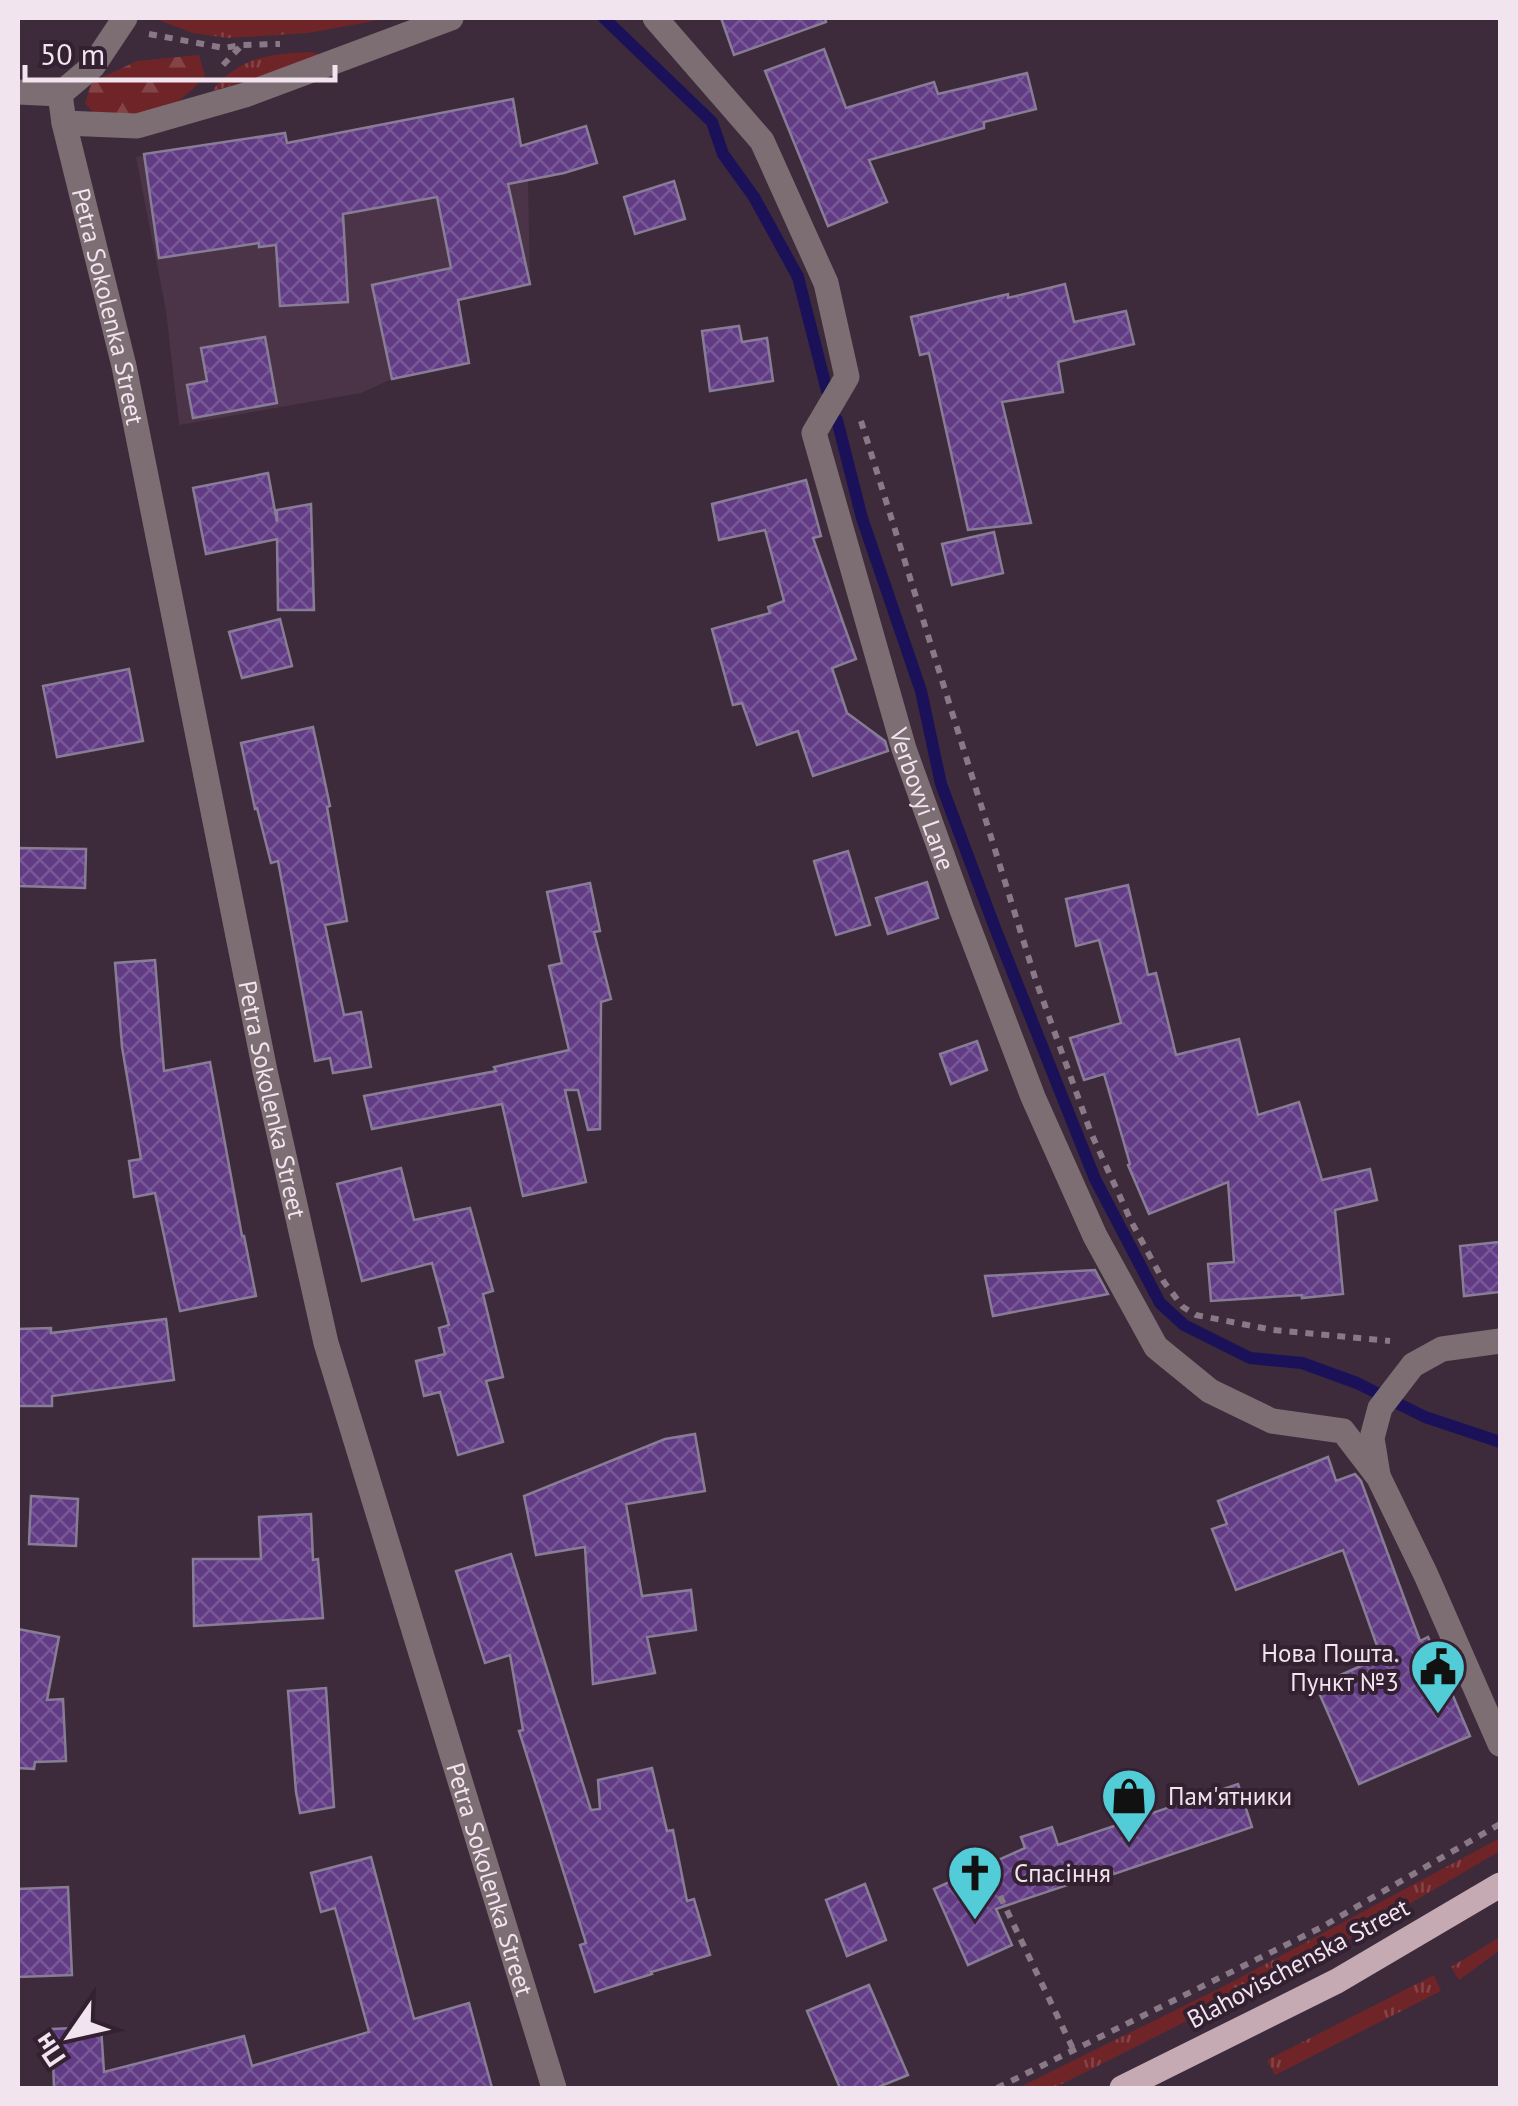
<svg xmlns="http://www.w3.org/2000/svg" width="1518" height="2106" font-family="'PT Sans',sans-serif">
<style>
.built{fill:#4b3348}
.grass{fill:url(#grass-tufts)}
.forest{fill:url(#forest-firs)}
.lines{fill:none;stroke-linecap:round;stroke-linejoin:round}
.stream{stroke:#1b1159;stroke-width:12}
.building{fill:url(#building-cross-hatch);stroke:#887d96;stroke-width:2.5}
.path{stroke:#897987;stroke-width:6;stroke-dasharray:8 8;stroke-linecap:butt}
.minor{stroke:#7c6e72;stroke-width:25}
.major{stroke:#c5aab3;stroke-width:25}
.labels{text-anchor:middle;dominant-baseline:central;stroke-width:8;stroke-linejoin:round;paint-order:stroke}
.street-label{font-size:25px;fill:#f1e4ef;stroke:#332031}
.poi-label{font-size:25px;fill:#f1e4ef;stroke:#332031;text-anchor:start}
</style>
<defs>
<pattern id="grass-tufts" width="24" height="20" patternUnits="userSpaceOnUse" patternTransform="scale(2.5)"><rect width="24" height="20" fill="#6f2527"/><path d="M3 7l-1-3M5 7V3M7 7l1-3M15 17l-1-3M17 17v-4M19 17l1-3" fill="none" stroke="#844447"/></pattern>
<pattern id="forest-firs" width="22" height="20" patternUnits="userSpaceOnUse" patternTransform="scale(2.5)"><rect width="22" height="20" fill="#6f2527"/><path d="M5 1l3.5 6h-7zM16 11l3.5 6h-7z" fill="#844447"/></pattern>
<pattern id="building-cross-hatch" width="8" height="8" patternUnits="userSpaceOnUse" patternTransform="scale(2.5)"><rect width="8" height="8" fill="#613c84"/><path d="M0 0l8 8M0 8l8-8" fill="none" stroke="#785896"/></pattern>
</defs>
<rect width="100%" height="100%" fill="#3d2a3b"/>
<polygon class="built" points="513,99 528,180 530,284 459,300 469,363 392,379 361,393 179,425 166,311 136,157 285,133 287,143"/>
<g class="grass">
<polygon points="159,18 390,18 308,33 228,38 193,33 161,21"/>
<path d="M312,52L326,57L212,91C240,56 270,54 312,52Z"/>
<polygon points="1500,1838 1500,1851 1351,1938 1054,2088 1018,2088 1228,1984"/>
<polygon points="1500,1937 1500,1950 1459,1980 1451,1967"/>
<polygon points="1434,1975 1441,1991 1275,2075 1267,2060"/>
</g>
<path class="forest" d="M199,55L205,76C168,118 150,114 97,117L85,103L92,82L137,61Z"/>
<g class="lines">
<g class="stream">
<polyline points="604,18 712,122 723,154 754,197 798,277 827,391"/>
<polyline points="837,420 862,518 921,691 941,784 995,928 1095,1179 1160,1303 1184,1325 1250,1358 1302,1363 1357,1383 1425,1417 1500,1442"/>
</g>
</g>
<g class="building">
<polygon points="721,18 825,18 826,22 734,55"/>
<polygon points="824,49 846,108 934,82 938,94 1027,73 1036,109 984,122 984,128 869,160 887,202 828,226 765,71"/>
<polygon points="513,99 521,146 586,126 597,163 564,173 508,184 530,284 458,300 469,363 392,379 372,285 451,268 437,197 343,214 348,302 280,306 276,245 259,247 259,243 159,258 144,154 285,133 287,143"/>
<polygon points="674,181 685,219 635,234 624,197"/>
<polygon points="1065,284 1074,322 1126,311 1134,344 1058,362 1063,392 1002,402 1031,523 968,530 929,353 920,355 911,317 1008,294 1008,298"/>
<polygon points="739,326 742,342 767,338 773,381 710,391 702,331"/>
<polygon points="265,337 277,403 193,418 187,385 207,381 201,348"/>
<polygon points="268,473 277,522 277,510 311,504 314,610 278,610 277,539 206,554 193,488"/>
<polygon points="806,480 821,536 813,538 856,659 832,668 847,713 885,741 888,751 813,776 798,731 757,745 742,703 733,705 712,629 770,613 768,607 784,601 765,530 719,540 712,504"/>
<polygon points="994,532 1003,573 952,585 942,544"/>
<polygon points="280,619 292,666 242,678 229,632"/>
<polygon points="129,669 143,741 57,757 43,686"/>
<polygon points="313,727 330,806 327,807 347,921 325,925 344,1015 361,1012 371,1067 333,1073 330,1058 315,1061 278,861 271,863 257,808 255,809 241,743"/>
<polygon points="18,848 86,849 85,888 18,886"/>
<polygon points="848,851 870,925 836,935 814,861"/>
<polygon points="927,882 938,918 888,934 876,898"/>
<polygon points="590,883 600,931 594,932 611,999 601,1002 600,1129 588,1130 578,1090 565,1090 586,1182 523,1196 502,1104 372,1129 364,1096 496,1071 494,1067 569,1050 549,966 562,963 547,892"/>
<polygon points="1128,885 1148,975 1156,973 1176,1055 1239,1039 1258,1115 1299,1102 1322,1180 1370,1169 1377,1200 1335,1210 1343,1294 1302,1298 1302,1295 1211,1301 1208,1264 1234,1262 1228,1182 1149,1214 1128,1165 1130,1164 1104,1074 1084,1080 1070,1038 1121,1023 1099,940 1076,946 1066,899"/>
<polygon points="155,960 164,1071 210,1062 242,1236 244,1236 256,1296 180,1311 155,1193 134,1197 129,1161 141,1159 122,1047 115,963"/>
<polygon points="977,1041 987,1070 951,1084 940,1054"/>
<polygon points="401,1168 414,1220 470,1208 493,1291 483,1294 503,1377 486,1381 503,1442 458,1455 440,1392 424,1396 416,1361 445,1354 439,1328 449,1325 432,1263 362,1281 337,1184"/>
<polygon points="1500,1242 1500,1292 1464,1296 1460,1246"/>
<polygon points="1095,1270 1108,1294 993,1316 985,1276"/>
<polygon points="166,1319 174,1380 52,1396 52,1406 18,1406 18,1329 51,1328 51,1333"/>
<polygon points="695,1434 705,1491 626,1504 642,1596 691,1590 696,1630 647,1637 655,1673 593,1684 585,1547 536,1555 524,1496 665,1439"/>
<polygon points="1328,1457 1336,1481 1355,1474 1361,1481 1420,1641 1428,1637 1470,1736 1359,1784 1316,1686 1381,1657 1343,1550 1236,1590 1212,1529 1227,1524 1218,1501"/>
<polygon points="31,1496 78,1499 76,1546 29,1544"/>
<polygon points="311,1514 313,1560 318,1559 323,1618 194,1626 193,1559 261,1559 259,1517"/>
<polygon points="511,1554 591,1810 600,1809 598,1780 652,1768 667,1831 673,1830 687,1901 694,1899 710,1955 651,1972 652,1974 595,1992 580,1945 586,1943 519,1731 523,1730 510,1655 485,1663 456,1571"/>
<polygon points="18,1629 59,1637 47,1700 63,1699 66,1761 35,1762 34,1769 18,1768"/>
<polygon points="326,1688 334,1807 300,1813 296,1792 288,1691"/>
<polygon points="1238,1784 1252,1827 1114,1874 1112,1870 996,1909 1012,1945 968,1965 934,1889 1025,1848 1021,1837 1052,1827 1058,1845"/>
<polygon points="371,1857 414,2019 469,2003 492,2088 54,2088 52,2029 101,2027 104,2072 244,2036 252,2066 369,2032 335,1908 321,1912 311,1873"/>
<polygon points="865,1884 886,1940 847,1956 826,1900"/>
<polygon points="68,1887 72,1975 18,1977 18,1889"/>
<polygon points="869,1985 908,2075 876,2088 840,2088 807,2011"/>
</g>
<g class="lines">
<g class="path">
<polyline points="149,34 224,48 242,45 280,44"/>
<polyline points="223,65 242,45"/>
<polyline points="861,421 1036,981 1091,1133 1132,1223 1164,1282 1183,1307 1196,1315 1273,1330 1390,1341"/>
<polyline points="1000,1896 1074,2051"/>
<polyline points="997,2088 1320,1928 1500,1824"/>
</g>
<g class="minor">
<path id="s1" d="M655,18L762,141L826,283L847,377L814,433L904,749L962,910L1033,1097L1095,1236L1156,1347L1210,1391L1272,1421L1343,1431L1379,1478L1426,1575L1500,1744"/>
<polyline points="18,92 60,94 93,66 125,18"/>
<path id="s2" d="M60,94L64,123L124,366L265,1071L326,1343L554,2088"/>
<polyline points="64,123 137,126 245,95 451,18"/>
<polyline points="1378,1475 1372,1438 1380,1408 1413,1365 1442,1349 1500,1341"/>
</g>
<polyline class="major" points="1122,2088 1337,1981 1500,1885"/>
</g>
<defs>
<g id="civic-pin" transform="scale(2.875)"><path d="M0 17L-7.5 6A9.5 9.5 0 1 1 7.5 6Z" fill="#52ccd6" stroke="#332031"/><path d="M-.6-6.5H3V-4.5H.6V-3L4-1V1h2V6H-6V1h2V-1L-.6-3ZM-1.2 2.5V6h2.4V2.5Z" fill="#111"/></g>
<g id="shop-pin" transform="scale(2.875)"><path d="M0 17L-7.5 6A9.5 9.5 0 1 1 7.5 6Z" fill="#52ccd6" stroke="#332031"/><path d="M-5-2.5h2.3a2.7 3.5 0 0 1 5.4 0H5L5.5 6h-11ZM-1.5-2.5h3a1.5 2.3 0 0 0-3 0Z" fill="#111"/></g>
<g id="church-pin" transform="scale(2.875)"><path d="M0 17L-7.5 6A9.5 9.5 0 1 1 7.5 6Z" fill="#52ccd6" stroke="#332031"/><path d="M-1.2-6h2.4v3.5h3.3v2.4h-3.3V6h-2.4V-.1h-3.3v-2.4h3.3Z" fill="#111"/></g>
</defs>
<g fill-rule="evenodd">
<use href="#civic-pin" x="1438" y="1667"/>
<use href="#shop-pin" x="1129" y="1796"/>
<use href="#church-pin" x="975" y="1873"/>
</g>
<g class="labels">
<g class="street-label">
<text stroke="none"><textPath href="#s2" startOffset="218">Petra Sokolenka Street</textPath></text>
<text stroke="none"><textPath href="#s1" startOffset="862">Verbovyi Lane</textPath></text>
<text stroke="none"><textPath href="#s2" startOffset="1028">Petra Sokolenka Street</textPath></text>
<text stroke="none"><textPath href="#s2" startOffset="1838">Petra Sokolenka Street</textPath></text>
<text transform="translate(1298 1963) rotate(-28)">Blahovischenska Street</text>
</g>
<g class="poi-label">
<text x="1399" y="1653" text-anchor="end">Нова Пошта.<tspan x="1399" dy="29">Пункт №3</tspan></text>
<text x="1168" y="1796">Пам'ятники</text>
<text x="1014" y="1873">Спасіння</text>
</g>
</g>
<rect width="1518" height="2106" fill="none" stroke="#f1e4ef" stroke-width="40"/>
<g transform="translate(70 2036) rotate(236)" stroke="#332031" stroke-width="8" paint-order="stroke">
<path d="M0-8L18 38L0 25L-18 38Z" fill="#f1e4ef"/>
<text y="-15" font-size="28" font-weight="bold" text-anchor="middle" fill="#f1e4ef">Пн</text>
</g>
<path d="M25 65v15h310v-15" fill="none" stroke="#f1e4ef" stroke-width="5"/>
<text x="40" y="65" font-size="30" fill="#f1e4ef" stroke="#332031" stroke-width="8" paint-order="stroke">50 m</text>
</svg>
